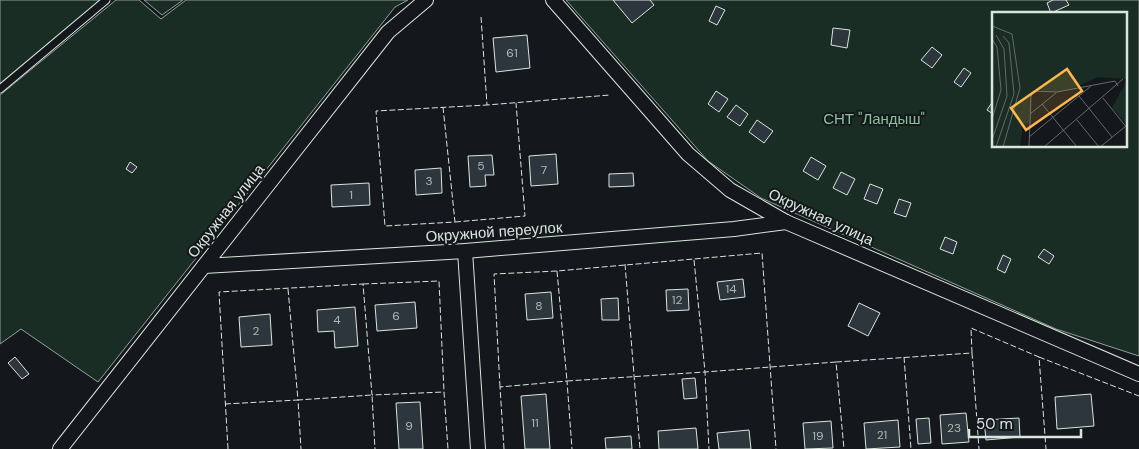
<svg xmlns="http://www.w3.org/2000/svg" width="1139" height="449" font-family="'DM Sans',sans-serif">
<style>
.green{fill:#1a2d24;stroke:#939e99;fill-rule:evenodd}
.building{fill:#2c363c;stroke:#d8e6dc}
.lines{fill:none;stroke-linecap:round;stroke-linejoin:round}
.service-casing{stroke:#d8e6dc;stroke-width:9}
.minor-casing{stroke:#d8e6dc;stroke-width:16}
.service{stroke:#14181c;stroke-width:7}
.minor{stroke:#14181c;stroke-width:14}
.fence{stroke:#d8e6dc;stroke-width:1;stroke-dasharray:6 2.5;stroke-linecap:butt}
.labels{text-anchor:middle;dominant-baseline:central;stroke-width:4;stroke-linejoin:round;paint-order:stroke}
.number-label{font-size:12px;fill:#adbab4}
.park-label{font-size:15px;fill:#8ac095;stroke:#14181c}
.street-label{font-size:15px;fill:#d8e6dc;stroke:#14181c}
.inset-road{fill:none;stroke:#626a69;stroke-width:1}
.view{fill:#ffb74d;fill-opacity:0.15;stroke:#ffb74d;stroke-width:2.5}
.inset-edge{fill:none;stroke:#d8e6dc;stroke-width:2.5}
</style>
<rect width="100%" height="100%" fill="#14181c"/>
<g class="green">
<polygon points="0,0 100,0 0,86"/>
<polygon points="116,0 139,0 161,19 186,0 408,0 395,7 98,382 21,329 0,344 0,95"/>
<polygon points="144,0 183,0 162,15"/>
<path d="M566,0H1139V356L1056,329L761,198L708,161ZM993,14H1125V146H993Z"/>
</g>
<g class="building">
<polygon points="613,0 650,0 654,5 632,23"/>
<polygon points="1053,0 1066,0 1069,5 1051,13 1047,3"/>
<polygon points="716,6 725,10 717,25 709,21"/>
<polygon points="833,28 850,30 847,48 831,45"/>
<polygon points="527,35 530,68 496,72 493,38"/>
<polygon points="932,47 942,55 932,68 921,60"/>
<polygon points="964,68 971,73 961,87 954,82"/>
<polygon points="716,91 728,99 719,112 708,104"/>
<polygon points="993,101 993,114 987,110"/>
<polygon points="736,105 748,114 740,126 727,117"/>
<polygon points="757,120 773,131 764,143 749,132"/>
<polygon points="556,154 558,184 531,186 529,156"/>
<polygon points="492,155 494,175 485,175 486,186 470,187 468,156"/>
<polygon points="811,157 826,166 818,180 803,171"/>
<polygon points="130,162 137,167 132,173 126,169"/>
<polygon points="441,168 442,193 416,195 415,170"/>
<polygon points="841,172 855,179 847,195 833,188"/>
<polygon points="633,173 634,186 609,187 609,174"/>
<polygon points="369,183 370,205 332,207 331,185"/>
<polygon points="870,184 883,189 877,204 864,199"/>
<polygon points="899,199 911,203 906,217 894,213"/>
<polygon points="945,237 957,242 953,254 940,249"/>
<polygon points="1044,249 1054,256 1049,264 1038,257"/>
<polygon points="1003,255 1011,259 1005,273 997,269"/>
<polygon points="743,279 745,297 720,300 717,282"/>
<polygon points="688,289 689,310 667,311 666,290"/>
<polygon points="551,292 553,318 527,320 525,294"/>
<polygon points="618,298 619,320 602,320 601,299"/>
<polygon points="415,302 417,328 377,331 375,305"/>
<polygon points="859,303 880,313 868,336 848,326"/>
<polygon points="355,307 358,346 335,348 334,331 318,332 317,310"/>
<polygon points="270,314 272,345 241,347 239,317"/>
<polygon points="15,357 29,374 22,379 8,363"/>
<polygon points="695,378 697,398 684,399 682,379"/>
<polygon points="546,394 550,449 525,449 521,396"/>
<polygon points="1091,394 1094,426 1057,429 1055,397"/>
<polygon points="420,402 423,449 399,449 396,403"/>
<polygon points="966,413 969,442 942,444 940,415"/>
<polygon points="929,418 931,443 918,444 916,419"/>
<polygon points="1019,418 1020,437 986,440 984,420"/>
<polygon points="898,420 900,447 866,449 864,423"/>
<polygon points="831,421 833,448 805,449 803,423"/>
<polygon points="696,428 698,449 659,449 658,431"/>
<polygon points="749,430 751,449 719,449 717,433"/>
<polygon points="631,436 632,449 606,449 605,438"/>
</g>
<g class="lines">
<g class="service-casing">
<polyline id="service" points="0,89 106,0"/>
</g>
<g class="minor-casing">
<g id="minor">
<polyline points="553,0 688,154 730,190 786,222 1139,374"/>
<polyline points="465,251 478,449"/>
<polyline points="204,266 465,251 734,229 786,222"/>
<polyline points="60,449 388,32 426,0"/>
</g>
</g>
<use href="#service" class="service"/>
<use href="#minor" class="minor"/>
<g class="fence">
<polyline points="481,17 487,105 610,95"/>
<polyline points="443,107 455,222 385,226 376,111 487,105"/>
<polyline points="455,222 525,216 516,103"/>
<polyline points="694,260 705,372 836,362 844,449"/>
<polyline points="625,264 640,449"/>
<polyline points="557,271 567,381 705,372 709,449"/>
<polyline points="363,284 439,281 444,392"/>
<polyline points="288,289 298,400 372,395 375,449"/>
<polyline points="972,353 971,328 1039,357 1046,449"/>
<polyline points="904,357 911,449"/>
<polyline points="1039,357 1139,396"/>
<polyline points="836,362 972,353 979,449"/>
<polyline points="500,387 494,274 557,271 762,253 776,449"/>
<polyline points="225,404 298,400 301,449"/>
<polyline points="228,449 219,292 363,284 372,395 444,392 448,449"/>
<polyline points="504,449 500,387 567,381 572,449"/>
</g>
</g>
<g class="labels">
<g class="number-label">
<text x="512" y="53">61</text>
<text x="481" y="166">5</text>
<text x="544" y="170">7</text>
<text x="429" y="181">3</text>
<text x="351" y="195">1</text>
<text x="731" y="289">14</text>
<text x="677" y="300">12</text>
<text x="539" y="306">8</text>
<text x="396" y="316">6</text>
<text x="337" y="320">4</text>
<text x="256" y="331">2</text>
<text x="535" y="423">11</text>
<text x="409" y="426">9</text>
<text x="954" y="428">23</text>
<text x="882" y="435">21</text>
<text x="818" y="436">19</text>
</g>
<g class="park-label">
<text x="874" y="119">СНТ "Ландыш"</text>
</g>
<g class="street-label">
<text transform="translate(226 211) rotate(-52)">Окружная улица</text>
<text transform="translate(821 217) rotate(25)">Окружная улица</text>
<text transform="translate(494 232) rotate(-4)">Окружной переулок</text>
</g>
</g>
<g transform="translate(992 12)">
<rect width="135" height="135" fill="#14181c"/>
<path d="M0,0H135V67L106,65L82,76L63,80L43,77L39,83L37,111L31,112L28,135H0ZM135,68V111H133L120,96Z" fill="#1a2d24"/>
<path class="inset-road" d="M0,14L20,22L28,76L11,135M0,27L5,35L9,78L0,107M87,84L120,125M111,86L135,116M50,92L85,135M38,102L64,81M85,108L107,135M37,125L99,74M0,128L15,84L12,37L4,23M4,135L22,82L17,31L11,24M37,135L39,84L42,79L65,80L123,69L126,74M52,135L131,67M108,135L134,114"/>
<path class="view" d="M75,57L90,79L34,118L19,96Z"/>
<rect width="135" height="135" class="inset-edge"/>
</g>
<path d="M969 429v8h112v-8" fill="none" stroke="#d8e6dc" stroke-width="2.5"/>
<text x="976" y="429" font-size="15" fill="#d8e6dc" stroke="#14181c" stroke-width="4" paint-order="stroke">50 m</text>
</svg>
